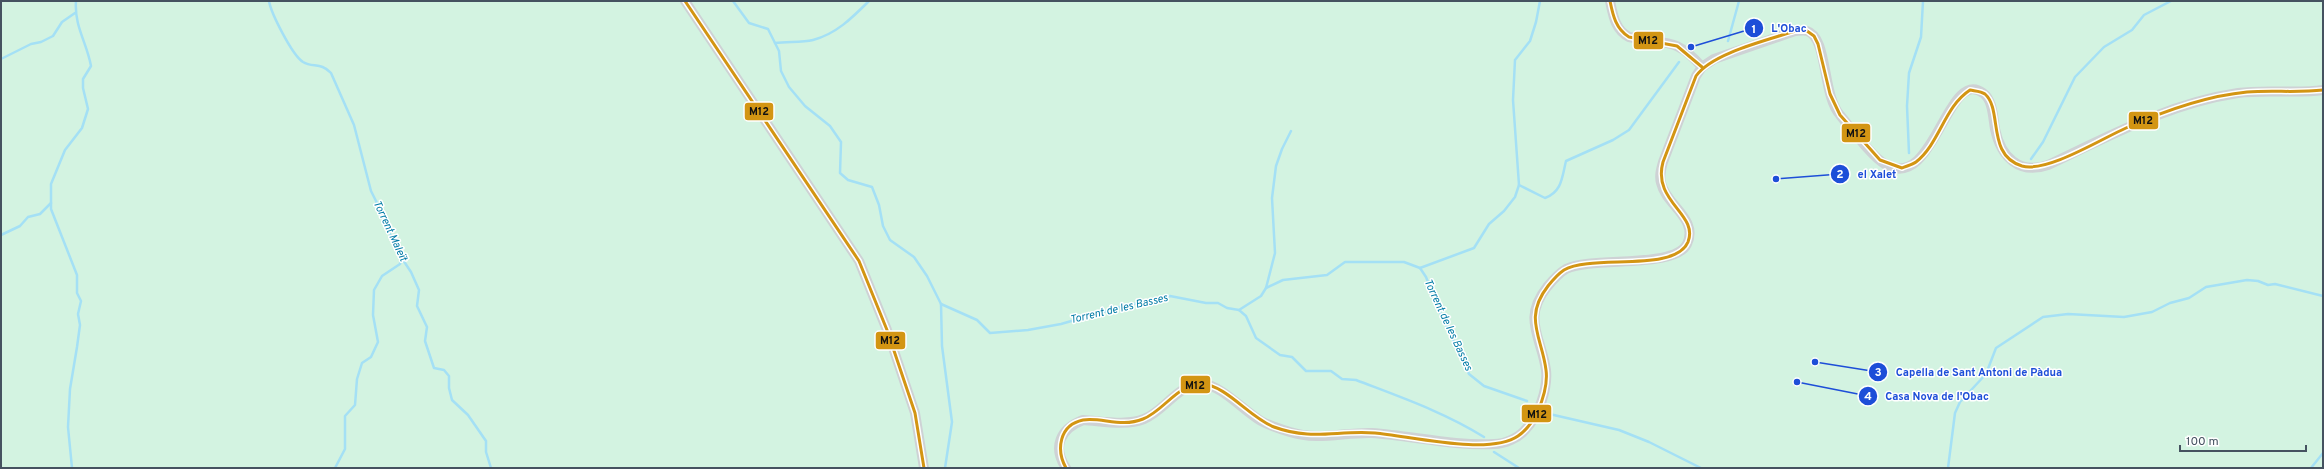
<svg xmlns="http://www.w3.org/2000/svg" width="2324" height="469" font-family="Overpass,sans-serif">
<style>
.green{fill:#d3f3e1}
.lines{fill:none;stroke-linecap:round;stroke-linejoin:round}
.stream{stroke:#a4e0f5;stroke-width:2.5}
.minor{stroke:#ced2d5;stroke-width:10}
.bus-1-casing{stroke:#fff;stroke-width:6}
.bus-1{stroke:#d39513;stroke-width:3}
.labels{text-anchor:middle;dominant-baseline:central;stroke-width:3;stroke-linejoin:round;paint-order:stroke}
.water-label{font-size:11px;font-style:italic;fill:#027ca7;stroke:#fff}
.leader{fill:none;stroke:#1d4ed8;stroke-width:1.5}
.callout-dot{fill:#1d4ed8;stroke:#fff;stroke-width:1.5}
.mark-label{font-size:12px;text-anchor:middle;font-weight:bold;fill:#fff}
.callout-label{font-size:11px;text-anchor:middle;font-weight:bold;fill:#1d4ed8;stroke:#fff;stroke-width:3;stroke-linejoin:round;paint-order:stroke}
.line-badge{stroke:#fff;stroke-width:1.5}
.pale-badge-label{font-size:11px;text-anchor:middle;font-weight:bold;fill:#111}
</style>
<rect width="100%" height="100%" fill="#f2f1f1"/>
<rect class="green" x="1" y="1" width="2322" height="467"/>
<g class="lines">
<g class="stream">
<path d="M269,1C271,13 292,55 303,62C313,68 321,62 331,73L354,125L371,191L383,215L387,230L398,246L401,257L411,272L419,290L417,306L427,327L425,341L434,368L444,370L449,376V388L452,400L468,415L486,441V452L491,468"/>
<polyline points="733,1 749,23 768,29 779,51 781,71 789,87 805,106 830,126 841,142 840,173 848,180 872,187 879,205 883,226 890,240 914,257 927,276 941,304 942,346 952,422 945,468"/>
<polyline points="1728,41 1739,1"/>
<path d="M775,43C787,41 801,43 813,40C836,34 852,18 869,1"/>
<polyline points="1,59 31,44 41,42 53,36 62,22 75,13"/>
<polyline points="1909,153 1907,106 1909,73 1921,37 1923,1"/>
<polyline points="2031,159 2043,142 2075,77 2104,47 2132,30 2144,15 2171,1"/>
<path d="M1519,185L1545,198C1562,192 1562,177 1566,161L1613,140L1629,130L1679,62"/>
<polyline points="1,235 20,226 28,217 40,214 51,203"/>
<polyline points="1420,268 1474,248 1489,224 1504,211 1515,197 1519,185 1513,100 1515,60 1530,41 1536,22 1540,1"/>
<polyline points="1266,288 1275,253 1272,198 1276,166 1282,149 1291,131"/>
<polyline points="941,304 977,320 990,333 1028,330 1061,324 1120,307 1170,296 1206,303 1218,303 1227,308 1239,310 1261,296 1266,288 1283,280 1327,275 1345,262 1404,262 1420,268 1426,277 1439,310 1469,374 1484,386 1527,401"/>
<path d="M1239,310L1246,316L1256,338L1280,355L1292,357L1306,371H1331L1342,379L1356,380C1400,397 1444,412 1484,437"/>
<polyline points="1545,413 1619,430 1649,442 1701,468"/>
<polyline points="1494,452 1519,468"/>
<path d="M72,468L68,427L70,389L77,347L80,325L78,314L81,301L77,293V275L51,209V184L65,150L82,128L88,109L83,88V79L91,66C87,43 74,26 76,1"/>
<polyline points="335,468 345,449 345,416 355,405 357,379 362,363 371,357 378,342 373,315 374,290 382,276 400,264 401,257"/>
<polyline points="1948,468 1955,413 1960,402 1986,374 1996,348 2043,317 2068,314 2124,317 2152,312 2170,303 2189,298 2206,287 2247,280 2258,281 2268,285 2275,284 2323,296"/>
<polyline points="2311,468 2323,453"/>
</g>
<g class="minor">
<polyline points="685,1 859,261 887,330 915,413 924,468"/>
<path d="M1610,1C1613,15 1615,30 1629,37C1666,45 1675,36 1702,67"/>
<path d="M1066,468C1052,447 1060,429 1083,420C1102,421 1126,426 1144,419C1165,411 1178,383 1203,384C1221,385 1245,412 1261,421C1270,426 1280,429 1290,432C1318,441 1344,432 1372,433C1413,436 1454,446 1494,444C1505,444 1518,438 1525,430C1539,415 1548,389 1546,370C1541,336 1522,319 1547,287C1552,281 1559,273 1566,269C1593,256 1675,269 1687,244C1699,219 1666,205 1661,183C1659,176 1661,169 1663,162L1696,76L1702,67L1714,59L1795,31C1798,31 1804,30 1807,31C1828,37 1822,95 1840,115C1850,127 1872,157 1885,164C1934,194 1947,66 1983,93C1993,100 1993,118 1995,129C2001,157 2019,175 2048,165C2109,136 2170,103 2238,93C2266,89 2295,94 2323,90"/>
</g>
<g class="bus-1-casing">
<g id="bus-1">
<polyline points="685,1 859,261 887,330 915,413 924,468"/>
<path d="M1610,1C1613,16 1616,29 1629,37L1677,46L1702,67"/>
<path d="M1066,468C1056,450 1059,425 1083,420C1102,417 1121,428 1143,419C1164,411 1178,383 1202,384C1226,385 1250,418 1274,427C1312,441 1337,430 1375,433C1410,436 1489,456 1518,436C1527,430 1533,421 1538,411C1543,399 1548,384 1546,370C1542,337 1523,318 1548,286C1552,281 1558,274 1564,270C1592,254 1675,273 1688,242C1699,214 1652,202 1663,162L1696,76C1712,53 1768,40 1795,31H1807L1814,36L1818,44L1830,94L1840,115L1880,160L1902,168C1906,166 1912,165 1916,162C1940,143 1944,107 1970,90C1975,91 1981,91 1985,94C2003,110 1986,155 2022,166C2047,173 2101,139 2126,128C2164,111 2205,96 2247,92C2272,90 2298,93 2323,90"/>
</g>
</g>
<use href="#bus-1" class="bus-1"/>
</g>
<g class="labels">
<g class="water-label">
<text transform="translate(390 231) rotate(65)">Torrent Maleït</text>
<text transform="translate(1119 309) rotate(-13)">Torrent de les Basses</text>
<text transform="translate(1448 325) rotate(65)">Torrent de les Basses</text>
</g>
</g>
<path class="leader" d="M1691 47L1754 28M1776 179L1840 174M1815 362L1878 372M1797 382L1868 396"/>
<g class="callout-dot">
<circle cx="1691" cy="47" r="4"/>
<circle cx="1776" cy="179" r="4"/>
<circle cx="1815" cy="362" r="4"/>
<circle cx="1797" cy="382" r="4"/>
<circle cx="1754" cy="28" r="10"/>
<circle cx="1840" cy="174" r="10"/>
<circle cx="1878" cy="372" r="10"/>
<circle cx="1868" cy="396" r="10"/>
</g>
<g class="mark-label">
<text x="1754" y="33">1</text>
<text x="1840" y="178">2</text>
<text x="1878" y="376">3</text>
<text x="1868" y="400">4</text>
</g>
<g class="callout-label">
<text x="1789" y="32">L'Obac</text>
<text x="1877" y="178">el Xalet</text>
<text x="1979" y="376">Capella de Sant Antoni de Pàdua</text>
<text x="1937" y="400">Casa Nova de l'Obac</text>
</g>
<g class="line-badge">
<rect x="1633" y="31" width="31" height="19" rx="4" fill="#d39513"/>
<rect x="744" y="102" width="30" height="19" rx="4" fill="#d39513"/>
<rect x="2128" y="111" width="31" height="19" rx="4" fill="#d39513"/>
<rect x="1841" y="123" width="30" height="20" rx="4" fill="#d39513"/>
<rect x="875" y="331" width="31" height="19" rx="4" fill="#d39513"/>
<rect x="1180" y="375" width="31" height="19" rx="4" fill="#d39513"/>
<rect x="1521" y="404" width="31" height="19" rx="4" fill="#d39513"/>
</g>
<g class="pale-badge-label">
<text x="1648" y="44">M12</text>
<text x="759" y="115">M12</text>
<text x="2143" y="124">M12</text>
<text x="1856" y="137">M12</text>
<text x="890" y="344">M12</text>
<text x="1195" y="389">M12</text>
<text x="1537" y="418">M12</text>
</g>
<rect width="2324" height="469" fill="none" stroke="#455260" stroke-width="4"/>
<path d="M2180 445v6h126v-6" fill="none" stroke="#455260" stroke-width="2"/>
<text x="2186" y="445" font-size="12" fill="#455260" stroke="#ffffff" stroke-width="3" paint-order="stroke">100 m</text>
</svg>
